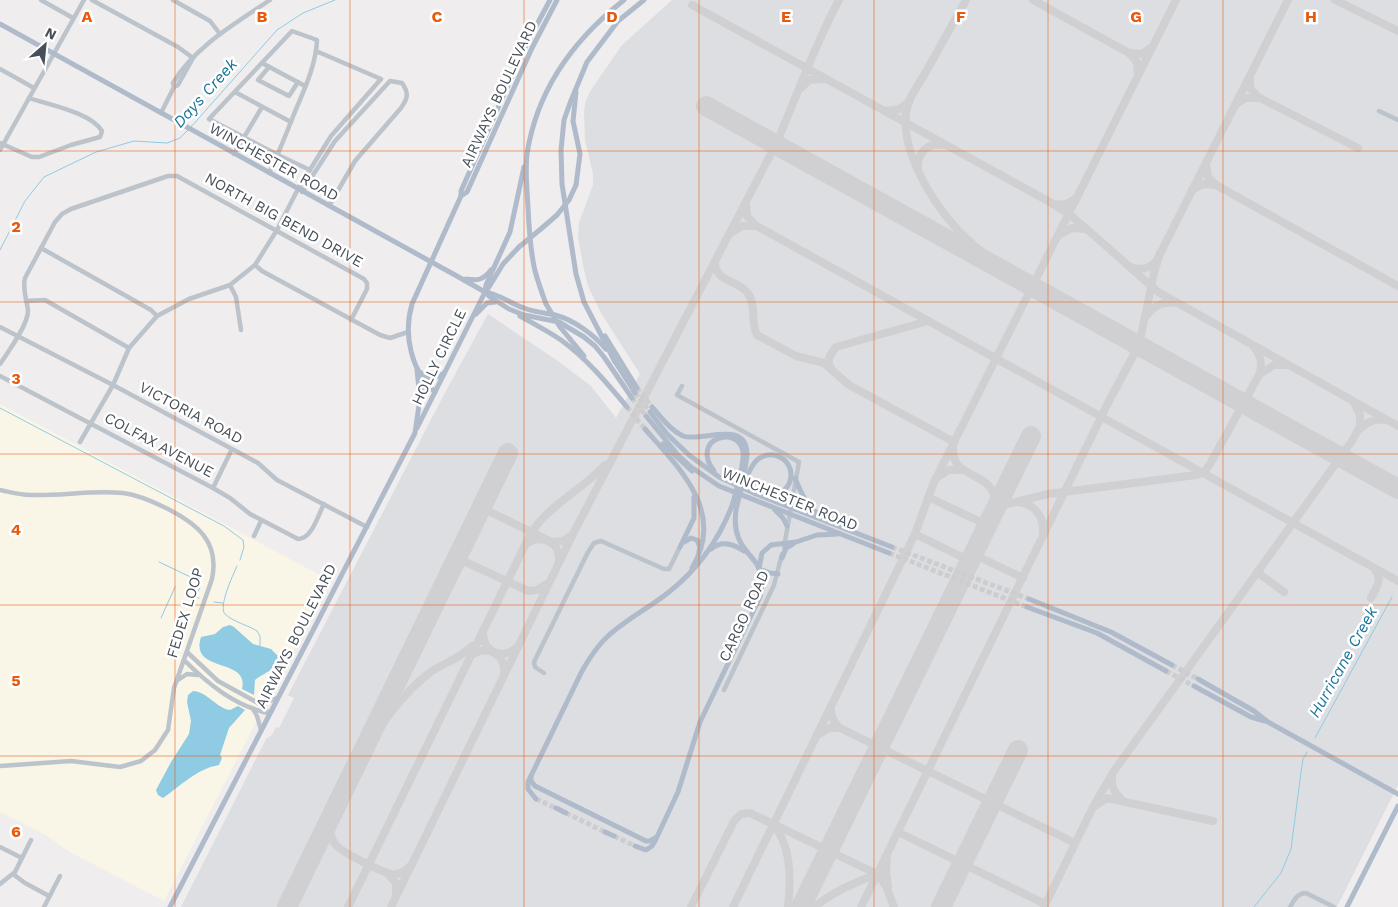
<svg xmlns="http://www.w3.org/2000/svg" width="1398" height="907" font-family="'Work Sans',sans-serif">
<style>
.commercial{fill:#faf6e7}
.airport{fill:#dcdee1}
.water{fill:#8fcbe3}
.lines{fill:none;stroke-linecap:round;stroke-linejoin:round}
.stream{stroke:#8fcbe3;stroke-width:1}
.taxiway{stroke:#d0d0d2;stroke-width:8}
.runway{stroke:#d0d0d2;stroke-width:20}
.major-tunnel{stroke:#cdcdcf;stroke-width:5;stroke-dasharray:5 2.5;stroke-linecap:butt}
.minor{stroke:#bcc3cb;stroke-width:4.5}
.major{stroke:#afbaca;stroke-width:5}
.major-bridge{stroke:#afbaca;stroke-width:5}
.grid{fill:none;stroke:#e8590c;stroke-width:1;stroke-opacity:0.55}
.labels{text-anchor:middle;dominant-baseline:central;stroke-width:5;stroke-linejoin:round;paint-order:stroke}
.street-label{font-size:15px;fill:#474f58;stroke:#fff}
.water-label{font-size:16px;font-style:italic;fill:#19759a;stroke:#fff}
.grid-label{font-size:16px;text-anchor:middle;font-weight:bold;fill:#e8590c;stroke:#fff;stroke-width:5;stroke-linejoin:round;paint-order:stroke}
</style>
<rect width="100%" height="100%" fill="#efeded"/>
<polygon class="commercial" points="0,404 329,580 164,901 68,851 46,835 0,812"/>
<polygon class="airport" points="672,0 1398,0 1398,785 1337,907 181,907 266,739 272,735 276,727 279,728 294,698 288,695 448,387 488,314 555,359 591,386 616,418 640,374 601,313 588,286 583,265 578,236 579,223 593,185 593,174 585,140 584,112 586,100 591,90 622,45"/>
<g class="water">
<path d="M230,625L234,627L253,644L271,649L278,656C276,671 265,672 255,680L254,695L242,689C250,657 189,674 201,637L215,634L223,627Z"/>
<path d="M193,691C208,692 216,708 230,710L238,706L245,710L229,728L220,755L222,758L219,765C196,769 181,786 163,798L158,795L156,790L171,762L189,734L191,721L187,702L188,695Z"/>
</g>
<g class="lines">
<g class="stream">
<polyline points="191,127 277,30 303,13 335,0"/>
<polyline points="0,250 25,201 44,177 96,152 134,141 167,143 180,138 188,130"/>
<polyline points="0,408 224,526 243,540 244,547 240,560"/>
<polyline points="159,562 197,580 200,587 196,597 199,598"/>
<path d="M237,566C233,575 218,607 225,614C233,622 248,625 257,631L260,636V647"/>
<polyline points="199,581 201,575"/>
<polyline points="214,602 223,603"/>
<polyline points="161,618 175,587"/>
<polyline points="1315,738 1392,597"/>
<polyline points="1254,907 1281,873 1291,849 1301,772 1303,759 1307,752"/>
</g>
<g class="taxiway">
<path d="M966,0C953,23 940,47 927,70C921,81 912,92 908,104C896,144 930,199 956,228C973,247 994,262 1015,276"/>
<polyline points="1033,0 1129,53 1137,62 1138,74"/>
<polyline points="1335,0 1398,31"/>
<polyline points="692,5 1048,201 1069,214 1089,231 1158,292 1398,426"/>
<polyline points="1129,53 1142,54 1152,47"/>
<polyline points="1250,77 1250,88 1258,97 1358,148"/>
<polyline points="801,88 809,80 824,79"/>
<polyline points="1235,105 1245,98 1259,98"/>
<polyline points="886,111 900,109 909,102"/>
<polyline points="1206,164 1208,177 1216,185 1398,286"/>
<path d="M918,168C917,153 928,142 943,145"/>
<polyline points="1192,190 1203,184 1216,185"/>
<polyline points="746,203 747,216 755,225 1398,581"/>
<path d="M1053,204C1063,206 1070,204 1077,197"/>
<polyline points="731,233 742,226 755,226"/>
<polyline points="1059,235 1072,228 1085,229"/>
<path d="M715,261C714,281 736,280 747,292C757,304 750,322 757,335L796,356L824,363L849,385L954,442C945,486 1005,466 993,512"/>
<path d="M1131,267C1142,271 1152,268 1158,258L1288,0"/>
<path d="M1146,316C1153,306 1163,301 1175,303"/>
<path d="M830,367C826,360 831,353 836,347L928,321"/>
<polyline points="1260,374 1274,365 1286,365"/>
<polyline points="1354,403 1360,415 1360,428"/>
<path d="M1360,429C1367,422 1375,418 1385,420"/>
<polyline points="938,477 949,470 962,470"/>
<polyline points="928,497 987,525"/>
<path d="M1017,502C1034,503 1044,516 1043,533"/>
<polyline points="482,508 552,542 563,541 572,535"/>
<path d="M993,512L1003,505L1048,494L1196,475L1205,471L1210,464L1259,375C1263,364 1261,356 1254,347"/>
<polyline points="915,534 970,561"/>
<path d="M525,545C539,532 561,542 559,562"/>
<polyline points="973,554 1023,578"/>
<polyline points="457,558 528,591 537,590 547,584"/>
<polyline points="1257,572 1284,592"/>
<path d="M1371,598C1376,588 1383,580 1375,570"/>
<path d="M483,631C482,652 503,661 517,647"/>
<path d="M470,657C484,643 506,653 504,673"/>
<polyline points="840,728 1075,843"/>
<path d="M818,735L829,728H840C833,722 830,715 831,706"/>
<path d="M362,754C382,724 401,695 429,673C443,663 460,659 472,646"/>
<path d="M1112,776C1111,787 1114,792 1122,800"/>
<polyline points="1095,806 1107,798 1213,821"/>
<path d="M330,819C329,829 329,837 336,845C341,852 382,872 391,874C399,875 404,872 409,867"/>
<path d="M772,824C792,844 791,881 788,907"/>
<polyline points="898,832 1045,904"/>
<polyline points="887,860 886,872 888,886"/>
<polyline points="387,873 396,883 396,895"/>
<path d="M348,907L531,533C550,504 582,490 605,465"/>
<path d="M391,907L574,532L776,144C797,96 814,46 839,0"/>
<polyline points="691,907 734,821 741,814 750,813 877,874 886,886 894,907"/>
<polyline points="733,907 915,534 934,482 1176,0"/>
<path d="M815,907C833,891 855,883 877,874"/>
<polyline points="861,907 1109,401 1139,345 1154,273 1160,253"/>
<polyline points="1044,907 1093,807 1114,771 1352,441 1362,423"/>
</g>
<g class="runway">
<polyline points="706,106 1398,489"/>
<polyline points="287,907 508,453"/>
<polyline points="801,907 1031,436"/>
<polyline points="941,907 1018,750"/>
</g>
<g class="major-tunnel">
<polyline points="637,388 652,407"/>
<polyline points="635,393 650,412"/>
<polyline points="632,398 646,416"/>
<polyline points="627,407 645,429"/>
<polyline points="892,547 1029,599"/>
<polyline points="889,553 1027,607"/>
<polyline points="1172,665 1198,679"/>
<polyline points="1166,671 1194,686"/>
<polyline points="536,799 556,808"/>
<polyline points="566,813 605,832"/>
<polyline points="614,836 635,846"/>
</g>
<g class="minor">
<polyline points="41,0 73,18"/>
<polyline points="92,0 178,47 193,58"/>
<polyline points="173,0 210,21 220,34"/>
<polyline points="262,63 305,86"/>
<polyline points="269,67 258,80 289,96 298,82"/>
<polyline points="0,69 34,88"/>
<path d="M174,87L173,83C194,47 236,23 270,0"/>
<polyline points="235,92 291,122"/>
<polyline points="1379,111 1398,120"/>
<polyline points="161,113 174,87 178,85 193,58"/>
<path d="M0,143L32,157H39L71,145L100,137L102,131C90,112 49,105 29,98"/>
<polyline points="0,150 84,0"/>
<polyline points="234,154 262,107"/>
<path d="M269,173C278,155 285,137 292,119C302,94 316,67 317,40L292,31L209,119L278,155L310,170"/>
<path d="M302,192L335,141L390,81L402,83C409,93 408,98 401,108L355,161L329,206"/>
<polyline points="41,248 151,310 157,316"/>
<polyline points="255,265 262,271 380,335 390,338 408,332"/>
<polyline points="230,285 236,297 241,330"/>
<polyline points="26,301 45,300 129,348"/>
<polyline points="0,327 113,385 232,449 258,463 277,480 367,527"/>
<path d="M0,364C8,352 28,325 28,311C27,300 22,290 25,278L55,222L62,214L71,209L168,176H177L364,279L367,283V289L351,320"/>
<path d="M0,376L213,488L230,498L250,514L298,539C312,539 318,515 324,504"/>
<polyline points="682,386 677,395 799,462 784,547"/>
<polyline points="80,442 113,385 129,348 157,316 189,299 230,285 255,265 277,230 298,189 331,136 381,79 316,51"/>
<polyline points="213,488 232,449"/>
<path d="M0,490C10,492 20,495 30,495C61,496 92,490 123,493C138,495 152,501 166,508C196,523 220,541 212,579L174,688L168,730L155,750L141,761L120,767L71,761L0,766"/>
<polyline points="254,536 261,521"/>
<polyline points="187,652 218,681 258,703 269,713"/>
<path d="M184,660C208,684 235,706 268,713"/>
<polyline points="544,673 535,667 534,662 588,552 594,543 601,541 664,569 669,569 680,547"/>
<polyline points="178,680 187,674 198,675"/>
<polyline points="724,690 774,585 782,554"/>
<polyline points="260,703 265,703 277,698"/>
<polyline points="253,709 257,716 261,730"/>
<polyline points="0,847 22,858"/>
<polyline points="13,874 25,883 49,896"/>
<polyline points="0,884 15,872 31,840"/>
<polyline points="44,907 60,876"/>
<path d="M1290,907C1294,901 1297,893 1306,893L1334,907"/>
</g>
<g class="major">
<polyline points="0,24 455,275 485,292 490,297 509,309 524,315 559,322 584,337 595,346 604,357 632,398"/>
<polyline points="576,92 573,121 580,154 576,185"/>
<polyline points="461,196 467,192 532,48 557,0"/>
<polyline points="542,228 557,215"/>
<path d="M466,279C478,281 483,280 491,270"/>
<polyline points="485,291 489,287 503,264 519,247"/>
<path d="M485,292C499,294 511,304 524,308C534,312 545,313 555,315C574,320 593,334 606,349"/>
<path d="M546,304C542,293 538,282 535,271C530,250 529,228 528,207C527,190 525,171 527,154C537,89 573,40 624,0"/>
<polyline points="476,314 487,303 495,302"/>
<path d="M520,316C534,324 548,331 561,340C586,358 607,383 627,407"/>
<polyline points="605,336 637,388"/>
<polyline points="570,339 584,356"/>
<polyline points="614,360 635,393"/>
<polyline points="615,362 584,302 576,274 562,184 561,150 564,120 570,103 587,62 618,21 644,0"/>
<path d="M421,373C429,381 435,379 444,373"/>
<path d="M435,392C411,371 403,335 412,304L461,196V191L526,45L550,0"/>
<polyline points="420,398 423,394 422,380"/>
<path d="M652,407C661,417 670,430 683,436C702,443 747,418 747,455C746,465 743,476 742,486"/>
<polyline points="650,412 667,434 689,455 719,477 756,494 892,547"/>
<polyline points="646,416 678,455 691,467 719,486 889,553"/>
<polyline points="417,428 485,292 486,285 510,232 524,167"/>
<path d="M645,429C680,469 726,512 692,568"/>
<polyline points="663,444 692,471"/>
<path d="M714,471C689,438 739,424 743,452C744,461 741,471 739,480"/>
<path d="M795,478C802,496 808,508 825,519"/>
<path d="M745,481C748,474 751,466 756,461C761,456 767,454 774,455C801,461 794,499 766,495"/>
<polyline points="775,510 783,518 787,526"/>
<polyline points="684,542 691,538 697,540 700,547 699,551"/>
<polyline points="680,547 694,518 694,497"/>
<path d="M711,549C722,540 733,544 744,551"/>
<polyline points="782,558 786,548 793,544"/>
<polyline points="759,568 762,553 771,545 796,542 817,535 838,534"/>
<polyline points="759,569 770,573 778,574"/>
<polyline points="1029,599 1111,632 1172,665"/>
<polyline points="1027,607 1097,633 1166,671"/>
<polyline points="1198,679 1254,711 1268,722 1398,794"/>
<polyline points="1194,686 1251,717 1265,721"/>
<polyline points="531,776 531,781 535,786 646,841 650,841 655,838"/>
<path d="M536,799L528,789V782L582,671C589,659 597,646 607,637C625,620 649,608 669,592C698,569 720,538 733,503"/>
<polyline points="556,808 566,813"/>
<polyline points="605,832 614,836"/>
<path d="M635,846L646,850L652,846L656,839L678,792L700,722L760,597C761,590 763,584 762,577C760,567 754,560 748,553C735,539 733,523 737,505"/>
<polyline points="170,907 415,433 420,398 417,370"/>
<polyline points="1347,907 1398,806"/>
</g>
<g class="major-bridge">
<polyline points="557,215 569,200 576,185"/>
<polyline points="519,247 542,228"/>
<polyline points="546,304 560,327 570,339"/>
<polyline points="733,503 739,480"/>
<polyline points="737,505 742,486"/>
</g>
</g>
<path class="grid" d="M175,0V907M350,0V907M524,0V907M699,0V907M874,0V907M1048,0V907M1223,0V907M0,151H1398M0,302H1398M0,454H1398M0,605H1398M0,756H1398"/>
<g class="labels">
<g class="street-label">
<text transform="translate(499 94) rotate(-65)">AIRWAYS BOULEVARD</text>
<text transform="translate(274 162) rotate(29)">WINCHESTER ROAD</text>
<text transform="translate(284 220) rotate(29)">NORTH BIG BEND DRIVE</text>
<text transform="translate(439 357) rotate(-64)">HOLLY CIRCLE</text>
<text transform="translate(191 413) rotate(28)">VICTORIA ROAD</text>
<text transform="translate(159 445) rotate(28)">COLFAX AVENUE</text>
<text transform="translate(790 499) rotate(22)">WINCHESTER ROAD</text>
<text transform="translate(185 613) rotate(-73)">FEDEX LOOP</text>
<text transform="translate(744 616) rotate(-65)">CARGO ROAD</text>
<text transform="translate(296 636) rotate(-63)">AIRWAYS BOULEVARD</text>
</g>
<g class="water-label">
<text transform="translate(205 93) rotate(-48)">Days Creek</text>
<text transform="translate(1343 662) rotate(-61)">Hurricane Creek</text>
</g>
</g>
<g class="grid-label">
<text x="87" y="22">A</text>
<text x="262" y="22">B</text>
<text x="437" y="22">C</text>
<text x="612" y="22">D</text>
<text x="786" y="22">E</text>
<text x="961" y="22">F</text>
<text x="1136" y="22">G</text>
<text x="1311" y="22">H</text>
<text x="16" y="232">2</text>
<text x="16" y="384">3</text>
<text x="16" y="535">4</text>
<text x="16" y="686">5</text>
<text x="16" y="837">6</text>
</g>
<g transform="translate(45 45) rotate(27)" stroke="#ffffff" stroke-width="4" paint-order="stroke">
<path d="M0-4L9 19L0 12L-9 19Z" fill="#474f58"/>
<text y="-8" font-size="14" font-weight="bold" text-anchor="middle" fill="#474f58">N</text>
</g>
</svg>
